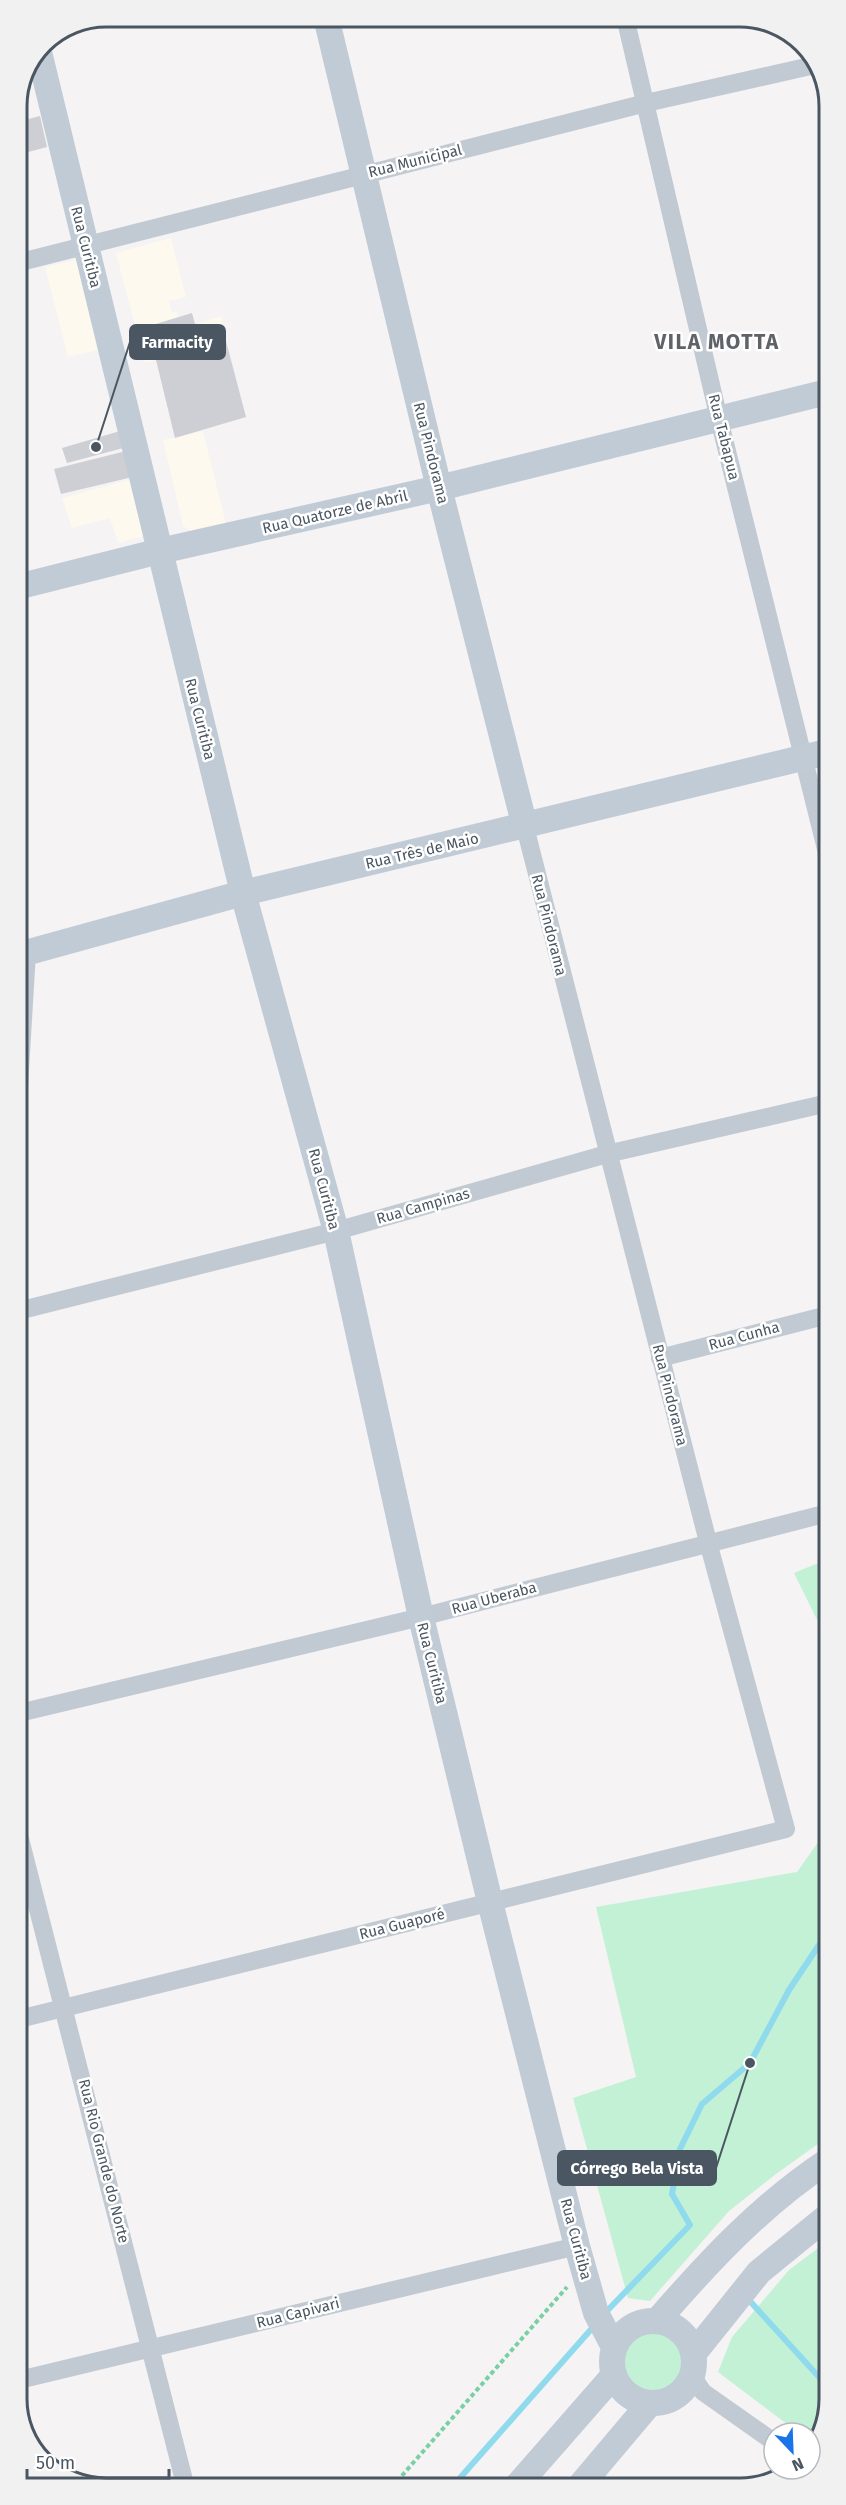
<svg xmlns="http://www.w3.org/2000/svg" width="846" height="2505" font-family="'Fira Sans',sans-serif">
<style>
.commercial{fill:#fdf9ef}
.green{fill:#c3f1d5}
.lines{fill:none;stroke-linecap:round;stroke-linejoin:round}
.stream{stroke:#90daee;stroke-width:6}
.building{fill:#cdcfd5}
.path{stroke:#7ad0a6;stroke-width:4;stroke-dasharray:4.5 3;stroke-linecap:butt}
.street{stroke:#c1cad2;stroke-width:18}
.secondary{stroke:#c1cbd6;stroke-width:26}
.labels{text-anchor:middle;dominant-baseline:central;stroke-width:5;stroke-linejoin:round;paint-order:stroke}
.street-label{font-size:15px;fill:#4a5661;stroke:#fff}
.district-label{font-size:21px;font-weight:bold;letter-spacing:1.5px;fill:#5f6368;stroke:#fff}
.rim{fill:none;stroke:#4a5661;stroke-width:3}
.leader{fill:none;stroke:#4a5661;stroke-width:2}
.callout-dot{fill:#4a5661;stroke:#fff;stroke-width:2}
.callout{fill:#4a5661;stroke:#4a5661;stroke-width:2}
.callout-label{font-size:16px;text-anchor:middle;font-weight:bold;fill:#fff}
</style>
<rect width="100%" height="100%" fill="#f5f3f3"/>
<g class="commercial">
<polygon points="171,238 186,297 169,301 172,312 177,311 179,318 136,330 116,253"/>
<polygon points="81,259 107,348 68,357 45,267"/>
<polygon points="221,316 226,341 145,363 139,342"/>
<polygon points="203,431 226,524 192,532 183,526 163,440"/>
<polygon points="140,477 153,534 118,543 110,518 72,528 62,498"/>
</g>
<g class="green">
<polygon points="828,1559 829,1644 794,1573"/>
<polygon points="829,1827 829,2136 776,2174 729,2211 650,2301 628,2298 573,2098 636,2077 596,1907 797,1872"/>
<polygon points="829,2240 829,2399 813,2446 810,2443 810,2433 799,2433 718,2372 732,2337 789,2270"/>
<circle cx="653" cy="2361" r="32"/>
</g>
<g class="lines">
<g class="stream">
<polyline points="748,2299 829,2388"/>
<polyline points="604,2314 690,2225 672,2194 680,2149 702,2104 750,2063 789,1990 829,1930"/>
<polyline points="452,2487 594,2326"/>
</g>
</g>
<g class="building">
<polygon points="40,116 47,147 17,155 17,122"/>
<polygon points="192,313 195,324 139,342 136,330"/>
<polygon points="226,341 246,417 175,438 156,360"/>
<polygon points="127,429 131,446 67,463 62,448"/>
<polygon points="134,449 141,475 61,494 54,469"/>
</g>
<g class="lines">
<polyline class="path" points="392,2487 567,2287"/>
<g class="street">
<polyline points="625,17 719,419 828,857"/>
<polyline points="17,263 646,103 815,65"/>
<polyline points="18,1104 27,952"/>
<polyline points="18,1311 336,1231 607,1154 828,1103"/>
<polyline points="660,1358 828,1315"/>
<polyline points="19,1713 421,1617 828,1513"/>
<polyline points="19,1835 186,2488"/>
<polyline points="19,2019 786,1829 708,1542 525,827"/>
<polyline points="692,2376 703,2392 774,2442"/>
<polyline points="19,2380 577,2246"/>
</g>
<g class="secondary">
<polyline points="326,17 439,488 525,827"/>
<polyline points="39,52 243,893 336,1231 421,1617 490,1902 577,2246 596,2313 614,2347"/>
<polyline points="17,587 160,551 439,488 827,392"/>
<polyline points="18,955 243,893 827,752"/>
<circle cx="653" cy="2362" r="41"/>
<path d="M657,2321C710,2260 761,2205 829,2160"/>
<polyline points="694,2353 759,2272 829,2215"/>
<polyline points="580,2486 650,2403"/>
<polyline points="516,2487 614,2375"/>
</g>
</g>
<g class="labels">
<g class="street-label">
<text transform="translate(415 161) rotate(-14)">Rua Municipal</text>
<text transform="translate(86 247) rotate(76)">Rua Curitiba</text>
<text transform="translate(724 437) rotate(76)">Rua Tabapua</text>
<text transform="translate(431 453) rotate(76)">Rua Pindorama</text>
<text transform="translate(335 512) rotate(-13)">Rua Quatorze de Abril</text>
<text transform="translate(200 719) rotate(76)">Rua Curitiba</text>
<text transform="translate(422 851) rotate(-13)">Rua Três de Maio</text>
<text transform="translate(549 925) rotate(76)">Rua Pindorama</text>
<text transform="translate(324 1189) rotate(75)">Rua Curitiba</text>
<text transform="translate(423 1206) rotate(-16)">Rua Campinas</text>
<text transform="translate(744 1336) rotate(-15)">Rua Cunha</text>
<text transform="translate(670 1395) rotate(76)">Rua Pindorama</text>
<text transform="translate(494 1598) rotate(-15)">Rua Uberaba</text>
<text transform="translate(432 1663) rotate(76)">Rua Curitiba</text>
<text transform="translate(402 1924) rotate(-14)">Rua Guaporé</text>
<text transform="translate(104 2161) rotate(76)">Rua Rio Grande do Norte</text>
<text transform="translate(576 2239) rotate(75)">Rua Curitiba</text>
<text transform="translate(298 2313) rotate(-14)">Rua Capivari</text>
</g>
<g class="district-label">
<text x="717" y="342">VILA MOTTA</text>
</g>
</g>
<path d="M0 0H846V2505H0ZM106 27H740A79 79 0 0 1 819 106V2399A79 79 0 0 1 740 2478H106A79 79 0 0 1 27 2399V106A79 79 0 0 1 106 27Z" fill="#f1f1f2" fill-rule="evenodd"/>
<path class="rim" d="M106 27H740A79 79 0 0 1 819 106V2399A79 79 0 0 1 740 2478H106A79 79 0 0 1 27 2399V106A79 79 0 0 1 106 27Z"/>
<path class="leader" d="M96 447L130 342M750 2063L716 2168"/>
<g class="callout-dot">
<circle cx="96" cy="447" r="6"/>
<circle cx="750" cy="2063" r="6"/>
</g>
<g class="callout">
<rect x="130" y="325" width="95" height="34" rx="6"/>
<rect x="558" y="2151" width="158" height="34" rx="6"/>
</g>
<g class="callout-label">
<text x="177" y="348">Farmacity</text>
<text x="637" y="2174">Córrego Bela Vista</text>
</g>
<g transform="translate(792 2451) rotate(157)"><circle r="28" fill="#ffffff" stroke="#b7bbc0" stroke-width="1.5"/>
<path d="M0-4.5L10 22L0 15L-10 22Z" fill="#1a73e8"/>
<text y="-9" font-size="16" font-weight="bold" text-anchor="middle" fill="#4a5661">N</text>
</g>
<path d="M27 2469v9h142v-9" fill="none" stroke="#4a5661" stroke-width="3"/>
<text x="36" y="2469" font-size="18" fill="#4a5661" stroke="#ffffff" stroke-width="4.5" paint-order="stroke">50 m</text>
</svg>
